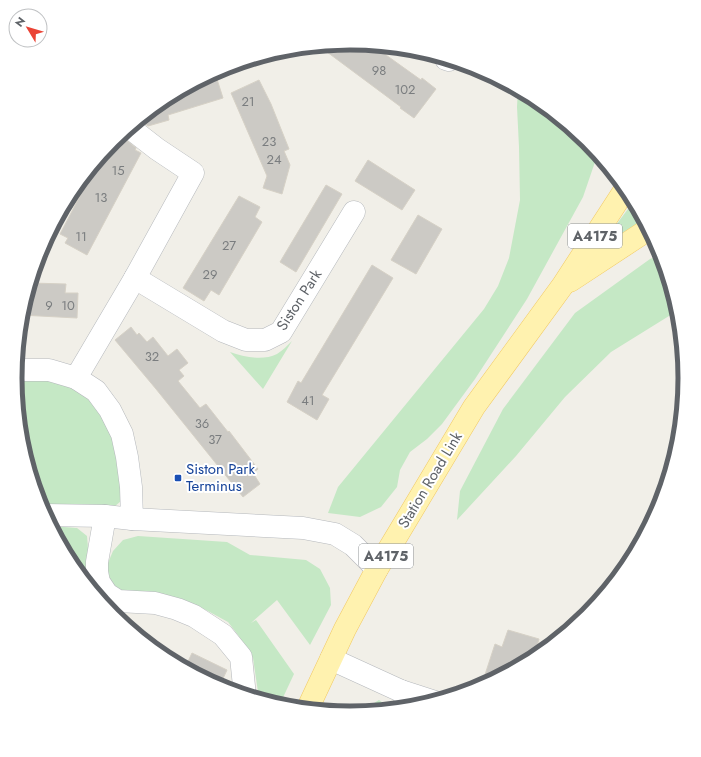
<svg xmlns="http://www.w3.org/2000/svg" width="701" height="757" font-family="Jost,sans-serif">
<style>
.green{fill:#c5e8c5}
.building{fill:#cccac5;stroke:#d6d1c6}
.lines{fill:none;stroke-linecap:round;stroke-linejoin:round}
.minor-casing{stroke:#b5b8bc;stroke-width:23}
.major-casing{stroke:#f2c960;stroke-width:23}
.minor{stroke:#fff;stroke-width:22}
.major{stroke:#fff2af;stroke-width:22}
.transit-dot{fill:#1a4fb4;stroke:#fff;stroke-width:1.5}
.labels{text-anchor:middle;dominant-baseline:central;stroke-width:4;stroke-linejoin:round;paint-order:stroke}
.number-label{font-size:13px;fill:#7a7d7f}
.shield{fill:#fff;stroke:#8f9295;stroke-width:1}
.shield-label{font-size:14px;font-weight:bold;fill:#5f6368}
.street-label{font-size:15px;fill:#5f6368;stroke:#fff}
.transit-label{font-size:15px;fill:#164399;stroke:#fff;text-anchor:start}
.rim{fill:none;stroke:#5f6368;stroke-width:5}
</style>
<rect width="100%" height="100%" fill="#f1efe8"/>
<g class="green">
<polygon points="518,89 537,100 553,113 555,115 588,141 595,162 583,197 527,299 475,379 442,424 427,439 410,452 400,470 397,487 381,507 360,517 328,513 338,487 484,309 498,286 509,258 520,200 519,147 517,107"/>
<polygon points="634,201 644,219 624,232 604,247 600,247 599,243 613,229"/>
<polygon points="662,254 679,312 669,316 611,352 565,397 516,456 457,520 460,491 503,409 575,313 650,259"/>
<path d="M292,341L263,389L230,352C244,357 263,361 277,354C283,350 287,346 292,341Z"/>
<polygon points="15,378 49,378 70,385 88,399 99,411 110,431 124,482 121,501 114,507 103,508 43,504 39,502 21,444"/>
<polygon points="51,526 77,528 87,536 88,548 88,584 71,565"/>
<polygon points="138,536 227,542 250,555 306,560 320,569 330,588 331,605 310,645 277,600 251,623 256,620 294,674 279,706 257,699 258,692 253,658 238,635 228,622 206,610 183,604 121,592 108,582 105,570 113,551 123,540"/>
<polygon points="379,700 392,710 358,713"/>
</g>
<g class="building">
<polygon points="350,43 372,45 421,80 422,78 436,89 414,118 400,108 401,107 319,46"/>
<polygon points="215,73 223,98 168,115 169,120 148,126 140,120 164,99"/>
<polygon points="259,80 271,104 289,149 284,151 290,165 282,194 263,188 267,176 231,93"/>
<polygon points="120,135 136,148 135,150 141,153 87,255 65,243 68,238 60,234 101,156 113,141"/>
<polygon points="368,160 415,190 402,210 355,181"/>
<polygon points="326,185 342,194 296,272 280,262"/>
<polygon points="239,196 260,207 255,217 262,222 219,295 211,290 204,301 183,288"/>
<polygon points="418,215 442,229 416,274 391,260"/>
<polygon points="372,265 393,278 322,395 329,399 317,420 287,402 298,381 301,383"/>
<polygon points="31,283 66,284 65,293 78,293 77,318 21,315"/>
<polygon points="131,327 137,335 139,333 147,342 153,337 168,356 177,349 188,363 179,370 184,376 178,381 200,408 206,404 228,432 229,431 258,469 253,473 260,484 243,497 156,389 115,340"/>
<polygon points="508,630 539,639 533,660 481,687 495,644 502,647"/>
<polygon points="192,653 227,670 219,687 185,668"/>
</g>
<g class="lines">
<g class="minor-casing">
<g id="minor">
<polyline points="446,59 449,60"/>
<polyline points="135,278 223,331 246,340 265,340 281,332 354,212"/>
<polyline points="16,370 49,370 76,378 96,391 110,410 122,434 127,457 131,487 132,519"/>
<polyline points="76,378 135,278 193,173 157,149 130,128"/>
<polyline points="45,515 105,516 132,519 303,528 335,534 353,545 377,569"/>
<polyline points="105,516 97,562 97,572 99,582 107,594 118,601 155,603 177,609 194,616 223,635 241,657 245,696"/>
<polyline points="331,659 401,691 413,708"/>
<polyline points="401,691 435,702"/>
</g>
</g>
<g class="major-casing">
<g id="major">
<polyline points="570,281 649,229"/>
<polyline points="307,710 345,629 377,569 474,407 563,285 626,188"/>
</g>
</g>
<use href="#minor" class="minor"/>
<use href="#major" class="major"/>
</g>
<rect class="transit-dot" x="174" y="474" width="8" height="8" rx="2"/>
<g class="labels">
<g class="number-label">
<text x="379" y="70">98</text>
<text x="405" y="89">102</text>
<text x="248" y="101">21</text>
<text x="269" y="141">23</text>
<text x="274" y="159">24</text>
<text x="118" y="170">15</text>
<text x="101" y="197">13</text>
<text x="81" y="236">11</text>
<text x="229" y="245">27</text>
<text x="210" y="274">29</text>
<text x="49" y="305">9</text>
<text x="68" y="305">10</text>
<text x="152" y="356">32</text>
<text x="308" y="400">41</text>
<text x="202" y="423">36</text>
<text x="215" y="439">37</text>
</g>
<g class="shield">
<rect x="568" y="224" width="54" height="24" rx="3"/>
<rect x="359" y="544" width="54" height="24" rx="3"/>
</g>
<g class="shield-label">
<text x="595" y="236">A4175</text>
<text x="386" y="556">A4175</text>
</g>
<g class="street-label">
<text transform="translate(299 300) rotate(-57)">Siston Park</text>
<text transform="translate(430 480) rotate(-59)">Station Road Link</text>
</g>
<g class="transit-label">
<text x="186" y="469">Siston Park<tspan x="186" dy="17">Terminus</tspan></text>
</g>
</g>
<path d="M0 0H701V757H0ZM22 378a328 328 0 1 1 656 0a328 328 0 1 1-656 0Z" fill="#fff" fill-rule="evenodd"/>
<path class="rim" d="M22 378a328 328 0 1 1 656 0a328 328 0 1 1-656 0Z"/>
<g transform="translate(28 28) rotate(308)"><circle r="19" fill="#ffffff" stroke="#bfc1c3"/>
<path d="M0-3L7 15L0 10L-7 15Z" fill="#ea4335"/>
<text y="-6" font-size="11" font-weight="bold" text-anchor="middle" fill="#5f6368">N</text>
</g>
</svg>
